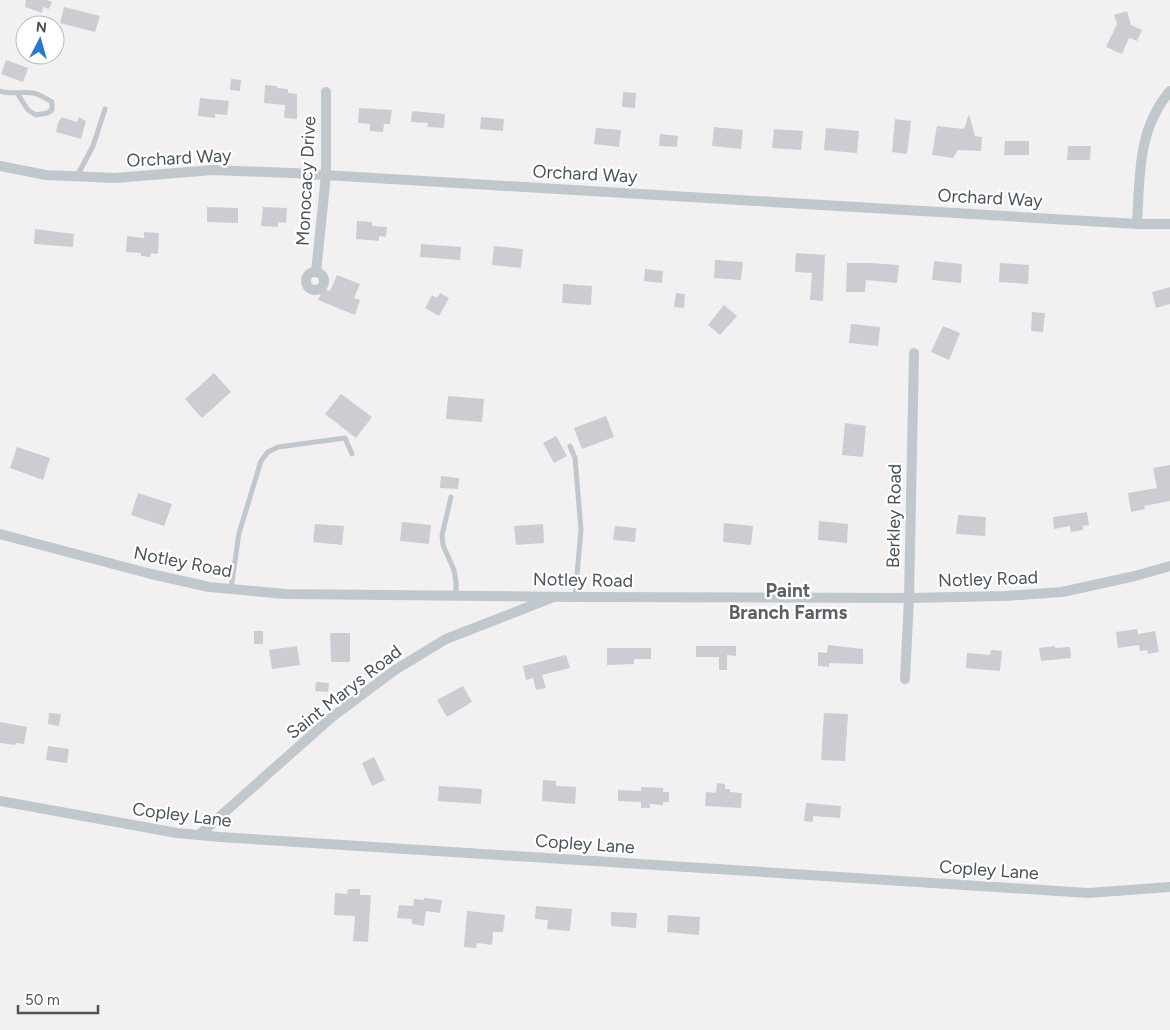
<svg xmlns="http://www.w3.org/2000/svg" width="1170" height="1030" font-family="Figtree,sans-serif">
<style>
.building{fill:#cbcdd2}
.lines{fill:none;stroke-linecap:round;stroke-linejoin:round}
.service{stroke:#c0c8ce;stroke-width:5}
.minor{stroke:#c0c8ce;stroke-width:10}
.labels{text-anchor:middle;dominant-baseline:central;stroke-width:4.5;stroke-linejoin:round;paint-order:stroke}
.street-label{font-size:18px;fill:#4a545c;stroke:#fff}
.neighbourhood-label{font-size:19px;font-weight:bold;fill:#5d6165;stroke:#fff}
</style>
<rect width="100%" height="100%" fill="#f3f0f1"/>
<g class="building">
<polygon points="26,0 47,0 52,2 49,9 43,7 42,13 25,7"/>
<polygon points="64,7 100,16 95,32 60,23"/>
<polygon points="1127,11 1131,25 1142,30 1137,41 1129,38 1122,54 1106,47 1117,24 1114,15"/>
<polygon points="6,60 28,68 23,82 1,74"/>
<polygon points="231,79 241,80 240,91 230,90"/>
<polygon points="265,85 277,86 277,88 288,89 288,93 297,94 297,119 284,118 285,105 264,103"/>
<polygon points="623,92 636,93 635,108 622,107"/>
<polygon points="200,98 229,101 227,115 215,114 215,118 198,116"/>
<polygon points="359,108 392,110 390,124 384,124 383,132 370,131 370,124 358,123"/>
<polygon points="412,111 445,114 444,128 427,127 428,123 411,122"/>
<polygon points="969,114 975,136 982,137 981,151 958,150 953,158 932,155 937,126 964,129"/>
<polygon points="62,117 77,122 79,117 86,121 81,139 56,132 58,122"/>
<polygon points="481,117 504,119 503,131 480,129"/>
<polygon points="895,119 911,121 907,154 892,152"/>
<polygon points="714,127 743,130 741,149 712,146"/>
<polygon points="596,128 621,130 619,147 594,144"/>
<polygon points="826,128 859,131 857,153 824,150"/>
<polygon points="774,129 803,131 801,150 772,148"/>
<polygon points="660,134 678,136 677,147 659,146"/>
<polygon points="1005,141 1029,141 1029,155 1004,155"/>
<polygon points="1068,146 1091,146 1090,160 1067,160"/>
<polygon points="207,207 238,208 238,223 207,222"/>
<polygon points="263,207 287,208 286,223 278,222 278,227 261,226"/>
<polygon points="357,221 372,222 372,226 387,227 386,237 379,236 379,241 356,239"/>
<polygon points="35,229 74,234 73,247 34,244"/>
<polygon points="144,232 159,233 158,254 151,253 150,257 141,256 141,253 126,252 127,236 144,238"/>
<polygon points="421,244 461,247 460,260 420,257"/>
<polygon points="494,246 523,249 521,268 492,265"/>
<polygon points="796,253 825,255 823,301 810,300 812,273 795,272"/>
<polygon points="715,260 743,262 741,280 714,278"/>
<polygon points="934,261 962,264 961,283 932,280"/>
<polygon points="847,263 871,263 899,265 897,283 866,280 865,292 846,292"/>
<polygon points="1000,263 1029,265 1028,284 999,282"/>
<polygon points="645,269 663,271 662,283 644,281"/>
<polygon points="337,275 360,284 354,298 360,300 355,315 318,300 323,289 330,291"/>
<polygon points="563,284 592,286 591,305 562,303"/>
<polygon points="1170,287 1170,304 1156,308 1152,292"/>
<polygon points="440,293 449,298 439,316 425,308 432,295 437,298"/>
<polygon points="676,293 685,294 684,308 674,307"/>
<polygon points="724,305 737,316 720,335 708,325"/>
<polygon points="1032,312 1045,313 1043,332 1031,331"/>
<polygon points="851,324 880,327 878,346 849,343"/>
<polygon points="943,326 960,333 949,360 931,352"/>
<polygon points="214,373 231,392 202,418 185,399"/>
<polygon points="341,394 372,417 356,438 325,414"/>
<polygon points="448,396 484,399 482,422 446,419"/>
<polygon points="606,416 614,437 582,449 574,428"/>
<polygon points="845,423 866,426 863,457 842,455"/>
<polygon points="556,436 567,456 554,463 543,443"/>
<polygon points="17,447 50,458 43,480 10,468"/>
<polygon points="1170,465 1170,501 1144,506 1145,509 1131,512 1128,493 1157,488 1153,468"/>
<polygon points="441,476 459,478 458,489 440,488"/>
<polygon points="138,493 172,504 164,526 131,515"/>
<polygon points="1087,512 1089,525 1083,526 1083,530 1071,532 1070,526 1054,529 1053,517"/>
<polygon points="958,515 986,517 985,536 956,534"/>
<polygon points="819,521 848,524 847,543 818,540"/>
<polygon points="402,522 431,525 429,544 400,541"/>
<polygon points="724,523 753,526 751,545 723,542"/>
<polygon points="315,524 344,526 342,545 313,542"/>
<polygon points="543,524 544,543 516,545 514,526"/>
<polygon points="615,526 636,528 635,542 613,540"/>
<polygon points="1137,629 1138,634 1155,631 1159,652 1148,654 1147,650 1140,651 1139,645 1118,648 1116,632"/>
<rect x="254" y="631" width="9" height="13"/>
<polygon points="330,633 350,633 350,662 331,662"/>
<polygon points="828,645 863,649 863,664 829,663 829,667 818,666 818,652 827,653"/>
<polygon points="297,646 300,665 272,669 269,650"/>
<polygon points="696,646 736,646 736,656 727,655 727,670 719,670 719,657 696,657"/>
<polygon points="1055,646 1055,648 1070,647 1071,658 1041,661 1039,648"/>
<polygon points="607,648 651,648 651,659 634,659 634,664 607,665"/>
<polygon points="991,650 1002,651 1000,671 966,668 967,653 990,655"/>
<polygon points="566,655 570,668 542,675 546,688 536,690 533,678 526,680 523,666"/>
<polygon points="316,682 329,683 328,692 315,691"/>
<polygon points="463,686 472,702 447,717 437,700"/>
<polygon points="49,713 61,714 59,726 48,724"/>
<polygon points="824,713 848,714 845,761 821,760"/>
<polygon points="0,722 27,727 24,744 16,743 15,745 0,743"/>
<polygon points="48,746 69,749 67,763 46,760"/>
<polygon points="374,757 385,780 372,786 362,763"/>
<polygon points="543,780 556,781 556,786 576,787 575,804 542,801"/>
<polygon points="717,783 725,784 725,789 730,789 730,792 742,793 741,808 705,806 706,792 716,793"/>
<polygon points="439,786 482,789 481,804 438,801"/>
<polygon points="641,787 663,788 663,792 669,792 669,802 663,802 663,805 650,804 650,808 641,808 641,802 618,801 618,790 641,791"/>
<polygon points="806,803 841,806 840,818 813,816 813,822 804,821"/>
<polygon points="348,889 360,889 360,895 371,895 368,942 353,941 355,916 334,915 335,893 347,894"/>
<polygon points="424,898 442,900 440,913 426,911 424,926 412,924 412,919 397,918 399,905 413,906 414,899 424,900"/>
<polygon points="536,906 572,909 570,931 547,929 548,920 535,919"/>
<polygon points="467,911 505,915 503,932 493,932 492,945 477,943 476,948 464,947"/>
<polygon points="611,912 637,913 636,928 611,926"/>
<polygon points="668,915 700,917 699,935 667,932"/>
</g>
<g class="lines">
<g class="service">
<path d="M0,91C11,95 22,91 33,93C40,94 46,99 52,102V110L47,113L36,115L28,110L17,93"/>
<polyline points="77,176 93,146 105,109"/>
<polyline points="570,446 575,458 581,530 575,597"/>
<polyline points="451,497 442,535 443,545 454,570 456,582 456,595"/>
<polyline points="231,589 239,533 261,461 268,452 278,447 345,438 352,454"/>
</g>
<g class="minor">
<polyline points="0,166 46,175 115,178 213,170 292,173 1137,224 1170,224"/>
<path d="M1137,224C1140,176 1137,130 1170,91"/>
<polyline points="316,272 326,175 326,92"/>
<circle cx="315" cy="281" r="9"/>
<polyline points="0,534 151,574 209,587 285,594 575,597 909,598 1005,596 1062,592 1135,576 1170,566"/>
<polyline points="905,679 909,598 914,353"/>
<polyline points="0,801 177,833 220,837 1088,893 1170,887"/>
<polyline points="199,835 332,717 395,670 446,639 551,598"/>
</g>
</g>
<g class="labels">
<g class="street-label">
<text transform="translate(179 158) rotate(-3)">Orchard Way</text>
<text transform="translate(585 174) rotate(3)">Orchard Way</text>
<text transform="translate(306 181) rotate(-87)">Monocacy Drive</text>
<text transform="translate(990 198) rotate(3)">Orchard Way</text>
<text transform="translate(894 516) rotate(-89)">Berkley Road</text>
<text transform="translate(183 562) rotate(11)">Notley Road</text>
<text transform="translate(988 579) rotate(-2)">Notley Road</text>
<text transform="translate(583 580) rotate(1)">Notley Road</text>
<text transform="translate(344 692) rotate(-38)">Saint Marys Road</text>
<text transform="translate(182 815) rotate(7)">Copley Lane</text>
<text transform="translate(585 844) rotate(4)">Copley Lane</text>
<text transform="translate(989 870) rotate(4)">Copley Lane</text>
</g>
<g class="neighbourhood-label">
<text x="788" y="590">Paint<tspan x="788" dy="22">Branch Farms</tspan></text>
</g>
</g>
<g transform="translate(40 40) rotate(6)"><circle r="24" fill="#ffffff" stroke="#b7bbbe"/>
<path d="M0-4L9 19L0 12L-9 19Z" fill="#2979d4"/>
<text y="-8" font-size="14" font-weight="bold" text-anchor="middle" fill="#4a545c">N</text>
</g>
<path d="M18 1005v8h80v-8" fill="none" stroke="#4a545c" stroke-width="2.5"/>
<text x="25" y="1005" font-size="15" fill="#4a545c" stroke="#ffffff" stroke-width="4" paint-order="stroke">50 m</text>
</svg>
